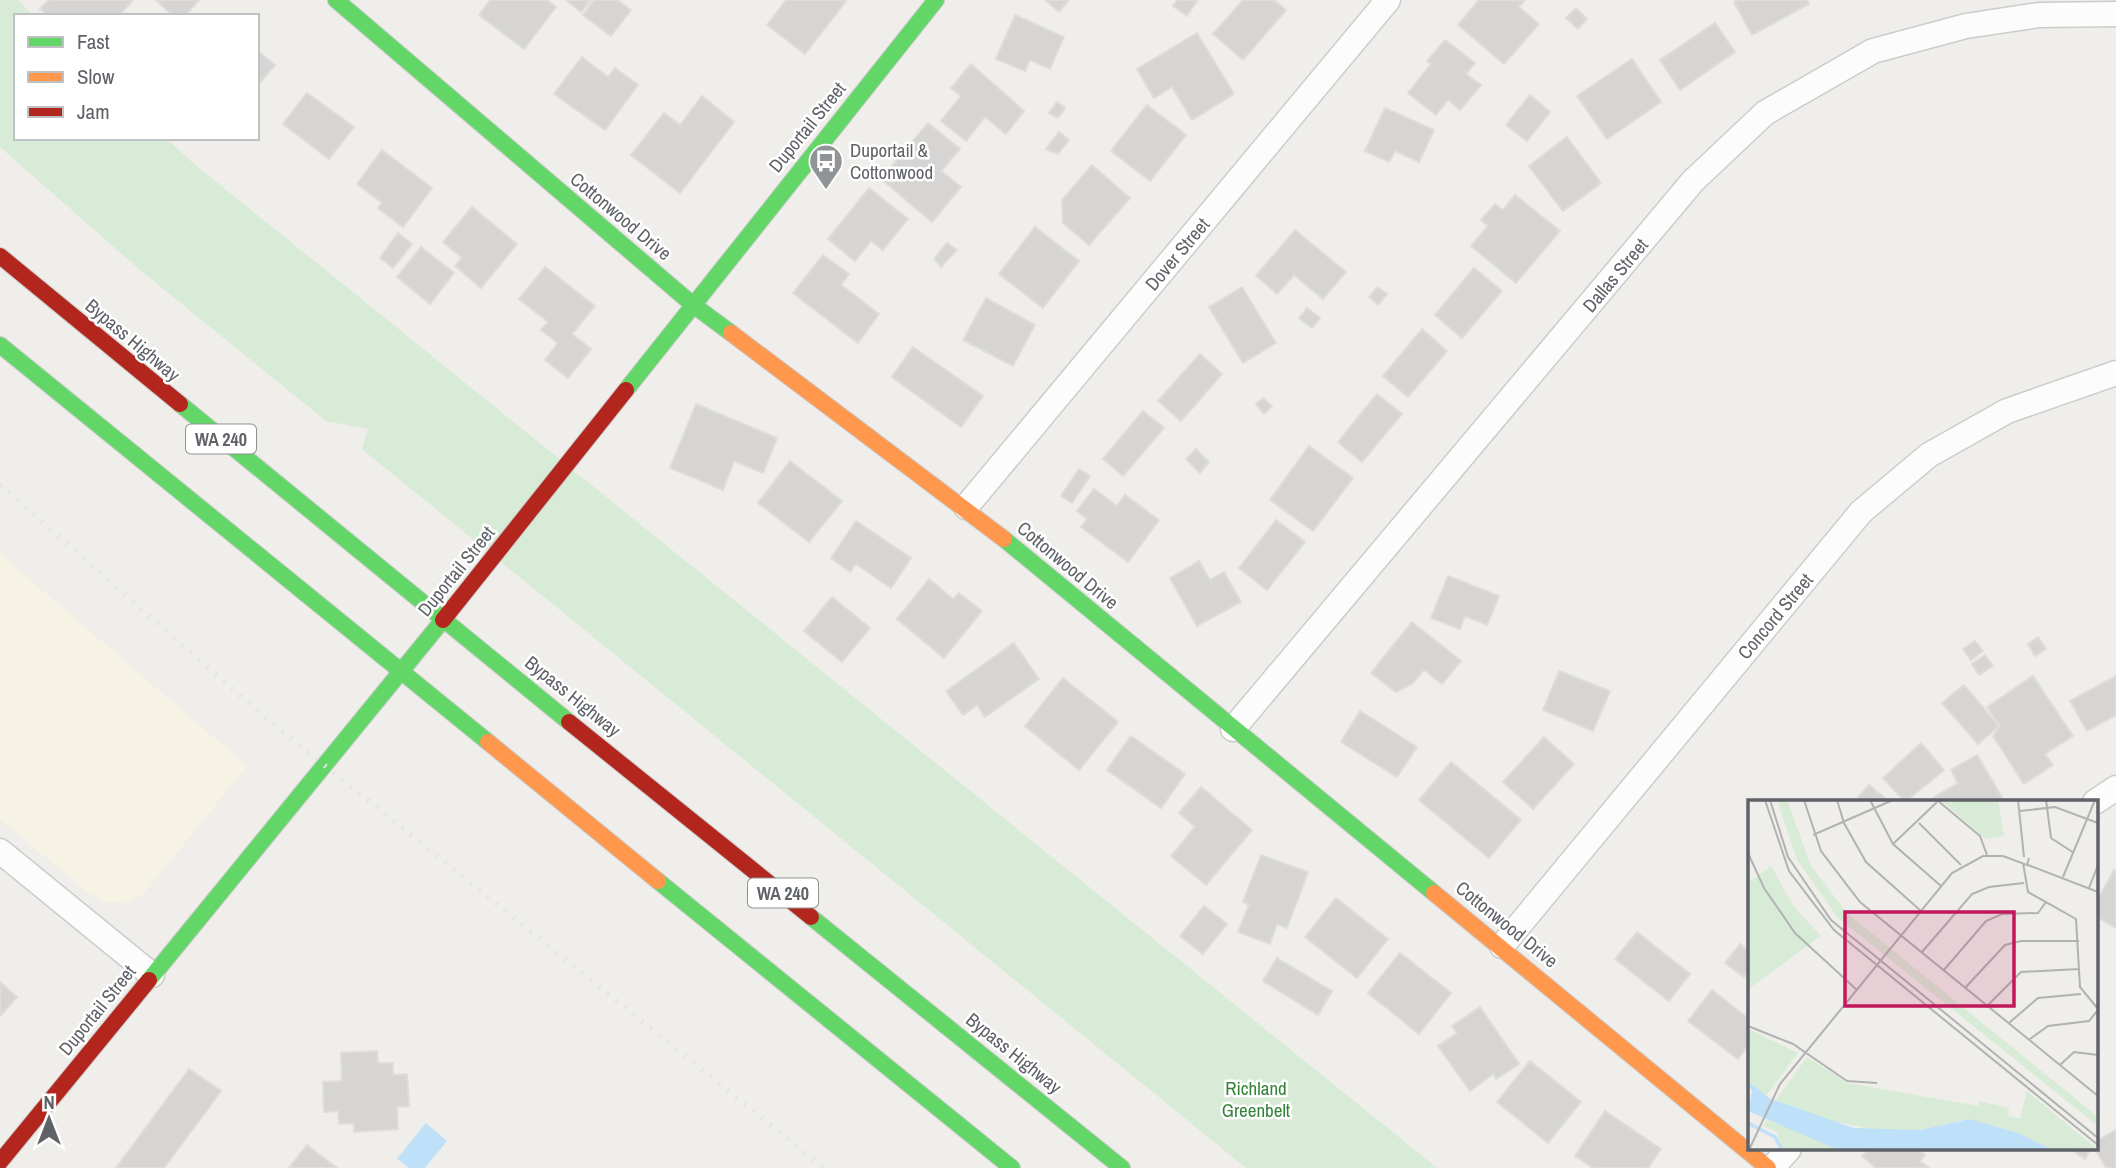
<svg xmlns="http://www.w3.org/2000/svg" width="2116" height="1168" font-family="'Archivo Narrow',sans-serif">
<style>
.commercial{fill:#f7f3e4}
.green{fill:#d8ebd6}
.water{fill:#bfe0f9}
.building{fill:#d6d5d3;stroke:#deddd9;stroke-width:2}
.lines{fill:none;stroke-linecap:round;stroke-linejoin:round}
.street-casing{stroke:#cbcccc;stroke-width:27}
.fast-casing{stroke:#cacacb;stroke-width:18}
.slow-casing{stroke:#cacacb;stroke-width:18}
.jam-casing{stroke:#cacacb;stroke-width:18}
.street{stroke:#fdfcfc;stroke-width:24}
.fast{stroke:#63d668;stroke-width:16}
.slow{stroke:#ff974d;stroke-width:16}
.jam{stroke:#b3261e;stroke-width:16}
.rail{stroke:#e4e4e4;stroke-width:5;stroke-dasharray:2 9;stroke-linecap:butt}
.labels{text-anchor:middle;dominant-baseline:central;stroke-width:5;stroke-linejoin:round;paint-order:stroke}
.shield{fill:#fff;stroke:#8f9295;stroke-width:2}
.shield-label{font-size:18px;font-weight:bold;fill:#5f6368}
.street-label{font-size:19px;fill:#5f6368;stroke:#fff}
.poi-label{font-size:19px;fill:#5f6368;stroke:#fff;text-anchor:start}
.park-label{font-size:19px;fill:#348238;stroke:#fff}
.inset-river{fill:none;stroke:#bfe0f9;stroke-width:3.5}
.inset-road{fill:none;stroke:#b1b2b2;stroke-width:2}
.view{fill:#c2185b;fill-opacity:0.15;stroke:#c2185b;stroke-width:3.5}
.inset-edge{fill:none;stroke:#5f6368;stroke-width:3.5}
</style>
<rect width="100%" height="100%" fill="#efeeea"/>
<polygon class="commercial" points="0,554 247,766 145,892 129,903 106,902 89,893 0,819"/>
<polygon class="green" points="0,0 18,0 34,16 16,16 16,138 166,138 193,163 1437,1168 1246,1168 362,449 368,429 326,421 140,270 0,147"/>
<polygon class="water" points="426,1123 447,1141 425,1168 409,1168 397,1159"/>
<g class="building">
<polygon points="49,0 133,0 119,16 48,16 40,9"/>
<polygon points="156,0 199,0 185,16 173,16"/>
<polygon points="490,0 547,0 556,7 524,49 479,15"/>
<polygon points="566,0 591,0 581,12"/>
<polygon points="594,0 617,0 631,10 611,36 583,15"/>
<polygon points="786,0 845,0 846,1 805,54 767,25"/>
<polygon points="1045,0 1069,0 1059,12"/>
<polygon points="1177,0 1195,0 1197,1 1187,16 1173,6"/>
<polygon points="1243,0 1274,0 1286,10 1243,60 1213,34"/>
<polygon points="1479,0 1525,0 1519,7 1539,24 1504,64 1458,25"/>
<polygon points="1737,0 1807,0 1809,4 1752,35 1734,2"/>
<polygon points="1576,8 1587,19 1578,29 1566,18"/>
<polygon points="1015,15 1064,37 1050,69 1030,60 1025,71 996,59"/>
<polygon points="1715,23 1735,52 1680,90 1660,60"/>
<polygon points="1197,33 1234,94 1192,120 1172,87 1154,98 1137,69"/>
<polygon points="1445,40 1475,63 1466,74 1481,85 1460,110 1448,100 1436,115 1408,93 1431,64 1427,61"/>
<polygon points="257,50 275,65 257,86"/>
<polygon points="582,57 608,77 615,68 638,85 605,130 554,94"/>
<polygon points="1632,59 1661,102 1607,139 1577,96"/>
<polygon points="971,64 1024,111 1006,134 985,117 966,141 941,121 961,96 951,88"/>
<polygon points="307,93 354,127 329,159 283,124"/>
<polygon points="1530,95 1550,112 1527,141 1506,125"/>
<polygon points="702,96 734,122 680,193 631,155 664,113 680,125"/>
<polygon points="1057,102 1065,108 1058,118 1049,113"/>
<polygon points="1147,105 1186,135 1150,181 1111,151"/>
<polygon points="1385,108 1434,130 1419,162 1395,151 1389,162 1365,151"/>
<polygon points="928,123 960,149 941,171 961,187 932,222 881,179"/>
<polygon points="1059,132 1069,140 1058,154 1046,149"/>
<polygon points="1567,137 1601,183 1563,211 1529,166"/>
<polygon points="382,150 432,188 403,227 378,208 382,203 357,184"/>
<polygon points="1092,165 1130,198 1089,245 1063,223 1062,200"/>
<polygon points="869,188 908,219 883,250 871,241 855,261 828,239"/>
<polygon points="1515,195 1560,231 1516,283 1471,246 1488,226 1481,220 1495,204 1503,210"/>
<polygon points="472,207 517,244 481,288 455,266 462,258 443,242"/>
<polygon points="1035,227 1079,261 1043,308 999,274"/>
<polygon points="1295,230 1346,272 1323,299 1294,275 1277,294 1256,276"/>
<polygon points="398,233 412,244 393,268 380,258"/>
<polygon points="947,243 957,250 941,267 934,259"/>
<polygon points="421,247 454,273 430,304 397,277"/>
<polygon points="823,255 849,274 841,285 879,314 858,343 793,293"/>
<polygon points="545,267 595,306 572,334 591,349 568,378 545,360 558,343 541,330 548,322 519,299"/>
<polygon points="1474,268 1502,291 1462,338 1435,315"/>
<polygon points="1242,287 1276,343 1243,363 1209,307"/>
<polygon points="1378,287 1387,294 1378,305 1369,297"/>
<polygon points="986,298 1035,325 1013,366 963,340"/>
<polygon points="1307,308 1320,318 1312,328 1299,318"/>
<polygon points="1422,329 1447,351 1408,397 1383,376"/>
<polygon points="913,347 983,396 961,427 892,377"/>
<polygon points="1200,354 1222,374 1181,421 1158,401"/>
<polygon points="1377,394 1402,414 1362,462 1338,442"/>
<polygon points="1263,398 1272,406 1264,414 1256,404"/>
<polygon points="696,404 777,438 763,473 734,461 723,490 670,468"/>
<polygon points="1143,411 1164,428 1123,476 1103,459"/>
<polygon points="1309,446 1353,478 1313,531 1270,500"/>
<polygon points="1196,449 1209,462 1200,473 1186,459"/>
<polygon points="790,461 842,501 809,542 758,503"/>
<polygon points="1079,469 1090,476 1072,503 1061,496"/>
<polygon points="1094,489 1117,506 1125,495 1159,520 1128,562 1081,527 1087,519 1077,511"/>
<polygon points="1276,520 1305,542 1267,590 1239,568"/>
<polygon points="856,521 911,558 891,588 856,564 850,572 831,558"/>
<polygon points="1199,561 1210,580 1224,572 1241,602 1197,626 1170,578"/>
<polygon points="1448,576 1499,596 1487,625 1465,616 1460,629 1431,618"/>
<polygon points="929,579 953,599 959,593 982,611 944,658 897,619"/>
<polygon points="832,597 870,628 842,662 804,631"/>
<polygon points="1412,622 1461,661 1442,684 1424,670 1412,684 1396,692 1371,673"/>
<polygon points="2038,637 2046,649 2035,656 2028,644"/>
<polygon points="1975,641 1983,651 1971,660 1963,649"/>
<polygon points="1014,643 1039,679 985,717 977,705 963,715 946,691"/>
<polygon points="1985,655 1993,666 1979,675 1972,664"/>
<polygon points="1559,671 1610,691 1593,731 1543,710"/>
<polygon points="2033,676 2073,736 2045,754 2053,765 2024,784 1993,736 2000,726 1987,707"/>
<polygon points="2116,676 2116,715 2087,731 2070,701"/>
<polygon points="1063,678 1118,722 1079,770 1025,726"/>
<polygon points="1964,685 1999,726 1978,744 1942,703"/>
<polygon points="1360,711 1417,747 1397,777 1341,742"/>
<polygon points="1131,736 1185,774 1161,808 1107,770"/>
<polygon points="1544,737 1574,764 1533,809 1503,782"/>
<polygon points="1921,743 1944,770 1905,802 1883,778"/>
<polygon points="1977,755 2003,799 1997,802 1926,802 1958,783 1951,770"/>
<polygon points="1451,762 1521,820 1489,858 1419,800"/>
<polygon points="1869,785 1885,798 1881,802 1864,802 1858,797"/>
<polygon points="1201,787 1252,830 1206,885 1171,856 1195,827 1179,813"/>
<polygon points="1261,855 1308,872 1287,928 1277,924 1270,944 1238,932 1249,905 1243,902"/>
<polygon points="2114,870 2116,871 2116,928 2097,917 2097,901"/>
<polygon points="1336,898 1388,939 1357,978 1305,937"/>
<polygon points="1204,906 1227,924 1203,954 1180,936"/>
<polygon points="1637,932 1690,974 1669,1001 1615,959"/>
<polygon points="1740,944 1750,952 1750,968 1744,977 1725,963"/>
<polygon points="1400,953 1451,993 1419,1034 1368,993"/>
<polygon points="1277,958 1332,991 1318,1015 1263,981"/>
<polygon points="0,982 17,997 0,1016"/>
<polygon points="1712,990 1750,1020 1750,1050 1747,1047 1738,1059 1688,1021"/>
<polygon points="1480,1007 1519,1064 1496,1079 1493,1074 1470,1091 1438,1046 1457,1033 1452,1026"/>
<polygon points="377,1051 378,1063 393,1063 393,1075 407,1074 409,1106 397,1107 398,1129 354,1132 354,1123 339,1124 338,1111 324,1112 323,1082 342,1081 341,1053"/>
<polygon points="1530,1061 1581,1102 1548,1143 1497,1102"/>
<polygon points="189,1069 221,1091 164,1168 116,1168"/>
<polygon points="1605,1111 1661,1149 1648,1168 1593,1168 1575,1156"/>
<polygon points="2116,1130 2116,1168 2106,1168 2095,1149 2097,1141"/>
<polygon points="307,1145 337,1168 289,1168"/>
<polygon points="1869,1149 1918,1149 1925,1155 1920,1161 1929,1168 1876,1168 1862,1156"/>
<polygon points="2071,1149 2089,1149 2090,1150 2085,1159"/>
</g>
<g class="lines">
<g class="street-casing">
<g id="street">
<polyline points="966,507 1388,0"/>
<polyline points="1233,729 1693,181 1765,113 1873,51 1966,26 2039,15 2116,14"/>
<polyline points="2095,802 2116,788"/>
<polyline points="0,851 152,975"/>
<polyline points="1502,946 1861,512 1929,455 2007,411 2116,373"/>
<polyline points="1772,1168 1789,1149"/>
</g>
</g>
<g class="fast-casing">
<g id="fast">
<polyline points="336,0 692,304 731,333"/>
<polyline points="0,345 488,742"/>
<polyline points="626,390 936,0"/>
<polyline points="180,404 569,722"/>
<polyline points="1004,539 1434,893"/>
<polyline points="658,881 1012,1168"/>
<polyline points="811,917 1122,1168"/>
<polyline points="149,980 443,620"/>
</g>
</g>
<g class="slow-casing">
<g id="slow">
<polyline points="731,333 1004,539"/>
<polyline points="488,742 658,881"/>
<polyline points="1434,893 1768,1168"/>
</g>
</g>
<g class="jam-casing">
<g id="jam">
<polyline points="0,256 180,404"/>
<polyline points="443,620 626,390"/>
<polyline points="569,722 811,917"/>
<polyline points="0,1162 149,980"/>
</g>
</g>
<use href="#street" class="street"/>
<use href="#fast" class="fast"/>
<use href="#slow" class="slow"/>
<use href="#jam" class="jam"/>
<polyline class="rail" points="0,485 261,714 824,1168"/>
</g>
<defs>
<g id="bus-pin" transform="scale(1.75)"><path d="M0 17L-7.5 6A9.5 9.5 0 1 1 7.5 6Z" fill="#919496" stroke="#fff"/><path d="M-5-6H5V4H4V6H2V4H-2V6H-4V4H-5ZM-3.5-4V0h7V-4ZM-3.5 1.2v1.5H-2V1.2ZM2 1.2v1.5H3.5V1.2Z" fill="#fff"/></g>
</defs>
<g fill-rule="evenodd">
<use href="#bus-pin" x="826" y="161"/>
</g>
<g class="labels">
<g class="shield">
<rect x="186" y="424.5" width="70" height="29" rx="5"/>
<rect x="748" y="878.5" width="70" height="29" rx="5"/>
</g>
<g class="shield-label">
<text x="221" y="439">WA 240</text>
<text x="783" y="893">WA 240</text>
</g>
<g class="street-label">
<text transform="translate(807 127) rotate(-51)">Duportail Street</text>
<text transform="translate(621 216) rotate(40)">Cottonwood Drive</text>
<text transform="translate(1177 254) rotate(-50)">Dover Street</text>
<text transform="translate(1615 275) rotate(-50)">Dallas Street</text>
<text transform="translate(133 340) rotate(40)">Bypass Highway</text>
<text transform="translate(1068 565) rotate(40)">Cottonwood Drive</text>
<text transform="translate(456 571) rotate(-51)">Duportail Street</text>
<text transform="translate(1775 616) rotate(-50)">Concord Street</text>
<text transform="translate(573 696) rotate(39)">Bypass Highway</text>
<text transform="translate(1507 924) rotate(39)">Cottonwood Drive</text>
<text transform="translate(97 1010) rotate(-51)">Duportail Street</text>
<text transform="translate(1014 1053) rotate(39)">Bypass Highway</text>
</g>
<g class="poi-label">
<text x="850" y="150">Duportail &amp;<tspan x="850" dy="22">Cottonwood</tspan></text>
</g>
<g class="park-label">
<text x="1256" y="1088">Richland<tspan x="1256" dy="22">Greenbelt</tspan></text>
</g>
</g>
<g transform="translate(1748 800)">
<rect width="350" height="350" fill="#efeeea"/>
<path d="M29,0H39L63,66L99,113L350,317V326L89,117L49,60ZM193,0H250L256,36L237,39ZM23,66L46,107L73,136L0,189V83ZM0,229L50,253L18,296L0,281ZM59,257L99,283L230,306L231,301L261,308L260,316L272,319L279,291L350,350H305L270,333L219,319L172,330L132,331L75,319L28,300ZM18,320L32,325L247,350H34L29,332L15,326Z" fill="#d8ebd6"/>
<path d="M0,281L21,298L106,328L172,330L221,319L270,333L305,350H90L0,311L4,292Z" fill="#bfe0f9"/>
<path class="inset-river" d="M0,323L27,337L34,350"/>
<path class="inset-road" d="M17,0L41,71L86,130L350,345M22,0L40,57L83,120L350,338M56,0L73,51L112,102L350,296M89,0L96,23L118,62L173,111M122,0L145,44L193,86M189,0L232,36L239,55M270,0L276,57M298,0L303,38L326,53M272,11L307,7L350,23M171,23L213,65M65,35L145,0M145,44L189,2M0,53L16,88L47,133L109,190M275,63L280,92L328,119L332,187L350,209M280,65L350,92M315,77L347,0M341,88L350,65M174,152L224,94L241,87L276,83M195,171L238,121L254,114L290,113L298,102M217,188L257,145L273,141H331M239,206L273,172L331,169M261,223L290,198L333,194M0,226L45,244L99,281L129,283M282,239L300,226L341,221L350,210M312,265L326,252L350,255M1,350L32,284L204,73L235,56H255L279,65L281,58"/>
<path class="view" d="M97,112H266V206H97Z"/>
<rect width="350" height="350" class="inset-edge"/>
</g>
<rect x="14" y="14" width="245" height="126" fill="#ffffff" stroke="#bfc1c3" stroke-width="2"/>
<rect x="28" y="37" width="35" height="10" fill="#63d668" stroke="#bfc1c3" stroke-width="2"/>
<text x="77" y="49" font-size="21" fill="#5f6368">Fast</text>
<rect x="28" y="72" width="35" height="10" fill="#ff974d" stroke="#bfc1c3" stroke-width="2"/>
<text x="77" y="84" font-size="21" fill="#5f6368">Slow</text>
<rect x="28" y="107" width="35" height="10" fill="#b3261e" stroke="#bfc1c3" stroke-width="2"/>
<text x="77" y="119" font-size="21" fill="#5f6368">Jam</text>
<g transform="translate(49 1119)" stroke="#ffffff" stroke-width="5" paint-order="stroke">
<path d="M0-5L12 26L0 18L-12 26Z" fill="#5f6368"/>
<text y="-10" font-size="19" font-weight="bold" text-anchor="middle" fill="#5f6368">N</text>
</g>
</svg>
